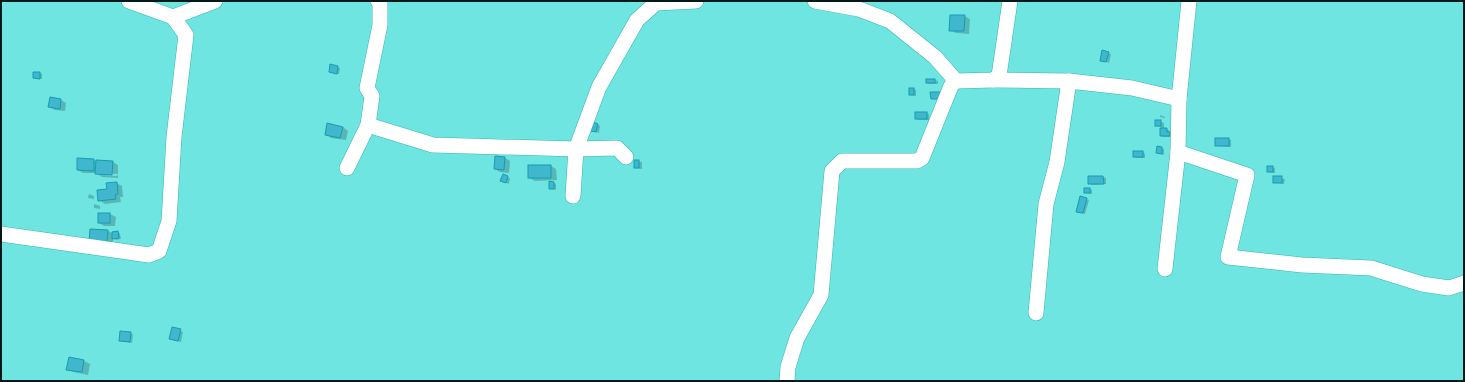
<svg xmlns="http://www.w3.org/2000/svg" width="1465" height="382" font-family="'Exo 2',sans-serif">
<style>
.shadow{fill:#0003;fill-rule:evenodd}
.building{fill:#41b7ce;stroke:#159cb2}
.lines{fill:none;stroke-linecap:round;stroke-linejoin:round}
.minor-casing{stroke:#36b5b2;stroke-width:16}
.minor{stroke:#fff;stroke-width:15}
</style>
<rect width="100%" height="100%" fill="#6ee5e1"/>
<g class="shadow">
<polygon points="964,16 970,19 969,34 956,33 950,30"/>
<polygon points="1108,53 1111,54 1109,63 1101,60"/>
<polygon points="331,65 340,68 339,74 332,73"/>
<polygon points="40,73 42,74 42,79 34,78"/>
<polygon points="927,80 935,80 938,81 938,84 929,84 927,83"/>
<polygon points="914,89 916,90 916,96 910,95"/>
<polygon points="61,100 66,103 65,111 55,110 49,107"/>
<polygon points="926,113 929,114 929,120 918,120 916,118"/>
<polygon points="1160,115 1165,117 1165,118 1160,117"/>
<polygon points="1156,121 1164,123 1164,129 1169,130 1169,133 1172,134 1172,137 1164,137 1161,136 1161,127 1156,126"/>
<polygon points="598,125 600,126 599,133 592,131"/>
<polygon points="343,127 348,131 346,140 331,138 326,134"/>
<polygon points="1228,139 1231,140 1231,147 1218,146 1216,145"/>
<polygon points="1158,147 1164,149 1164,155 1157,153"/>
<polygon points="1143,152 1145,154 1145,158 1137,158 1134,157"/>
<polygon points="505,158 510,161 509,173 500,172 495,169"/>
<path d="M94,160L96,161L113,162L118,165V178L102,177L96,173H83L78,170ZM101,173L118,174L117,176L101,175Z"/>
<polygon points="635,161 642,162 642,169 635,168"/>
<polygon points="551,166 556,169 557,180 535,181 529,178"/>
<polygon points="1272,167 1275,168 1275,173 1268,172"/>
<polygon points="503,176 510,178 509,184 504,182"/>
<polygon points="1103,177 1106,178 1106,184 1092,185 1089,183"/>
<polygon points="1274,177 1285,179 1284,184 1274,182"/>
<polygon points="116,183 122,186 123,197 120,197 121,202 105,204 99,200 108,190"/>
<polygon points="554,183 556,184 556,190 550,188"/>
<polygon points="1090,189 1092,190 1092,194 1085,193"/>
<polygon points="89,194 94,196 94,199 88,198"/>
<polygon points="1086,199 1089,200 1085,214 1080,213 1078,211"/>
<polygon points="94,204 100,206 100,209 94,208"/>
<polygon points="110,214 116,217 115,226 104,226 99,223"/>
<polygon points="91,230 108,231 112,233 118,232 120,234 121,239 116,240 113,238 113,245 96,244"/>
<polygon points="172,328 183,332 181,342 172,340"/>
<polygon points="131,333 133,335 132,343 120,341"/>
<polygon points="70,358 84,361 90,364 88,375 73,372 68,369"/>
</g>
<g class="building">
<polygon points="950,15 965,15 964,31 949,31"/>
<polygon points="1102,50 1109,52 1106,62 1100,61"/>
<polygon points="330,64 338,66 337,74 329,72"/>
<polygon points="33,72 40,72 40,79 33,78"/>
<rect x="926" y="79" width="9" height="4"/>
<rect x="909" y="88" width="5" height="7"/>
<polygon points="930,92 942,92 942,99 931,99"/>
<polygon points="50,97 61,99 60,109 48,107"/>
<rect x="915" y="112" width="12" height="7"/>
<rect x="1155" y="120" width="6" height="6"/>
<polygon points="593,122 598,124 596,132 591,131"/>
<polygon points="327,123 343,127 340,138 325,135"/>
<polygon points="1160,128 1167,128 1167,132 1170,132 1170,136 1160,136"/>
<rect x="1215" y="138" width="14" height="8"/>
<polygon points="1157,146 1162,147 1162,154 1156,153"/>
<rect x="1133" y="151" width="10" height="6"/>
<polygon points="495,156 505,157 504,170 494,169"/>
<polygon points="77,158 94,159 94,171 77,170"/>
<polygon points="96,160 113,161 112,175 95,174"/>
<rect x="634" y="160" width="5" height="8"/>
<rect x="528" y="165" width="23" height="13"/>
<rect x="1267" y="166" width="6" height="6"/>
<polygon points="503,174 508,176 506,183 500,181"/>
<polygon points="1088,176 1103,176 1104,184 1088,184"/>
<rect x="1273" y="176" width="9" height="7"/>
<polygon points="549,181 554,182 554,189 549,189"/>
<polygon points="117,182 118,194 115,195 116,199 98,201 97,190 107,189 106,183"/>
<rect x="1084" y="188" width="6" height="5"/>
<polygon points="1080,196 1087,198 1083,213 1076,212"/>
<rect x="98" y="213" width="12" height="10"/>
<polygon points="90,229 108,230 107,243 89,242"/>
<polygon points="118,231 119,238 112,239 112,232"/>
<polygon points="172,327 181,329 178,341 169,339"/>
<polygon points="120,331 131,332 130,342 119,341"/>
<polygon points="69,357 84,360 82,372 66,370"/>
</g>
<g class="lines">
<g class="minor-casing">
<g id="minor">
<polyline points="815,1 859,9 890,21 935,57 956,81"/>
<polyline points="173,17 215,1"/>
<polyline points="993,80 1069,81 1132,88 1179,99"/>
<polyline points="368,125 433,145 576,149 617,148 626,157"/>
<polyline points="1178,152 1247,175 1228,257 1302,265 1371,268 1422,284 1449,288 1464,283"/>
<polyline points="347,168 368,125 372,96 367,88 380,25 380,2 378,1"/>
<polyline points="573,196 576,149 599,87 637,20 656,3 696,1"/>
<polyline points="1,234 149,255 159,251 169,221 174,137 186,35 173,17 129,1"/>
<polyline points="1165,269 1178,152 1179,99 1189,1"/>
<polyline points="1036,313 1046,204 1057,162 1069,81"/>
<polyline points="787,381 788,367 797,338 821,295 832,171 842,161 917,161 922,158 951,86 956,81 993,80 999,76 1010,1"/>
</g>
</g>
<use href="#minor" class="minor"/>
</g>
<rect width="1465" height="382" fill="none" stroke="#011918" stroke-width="4"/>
</svg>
